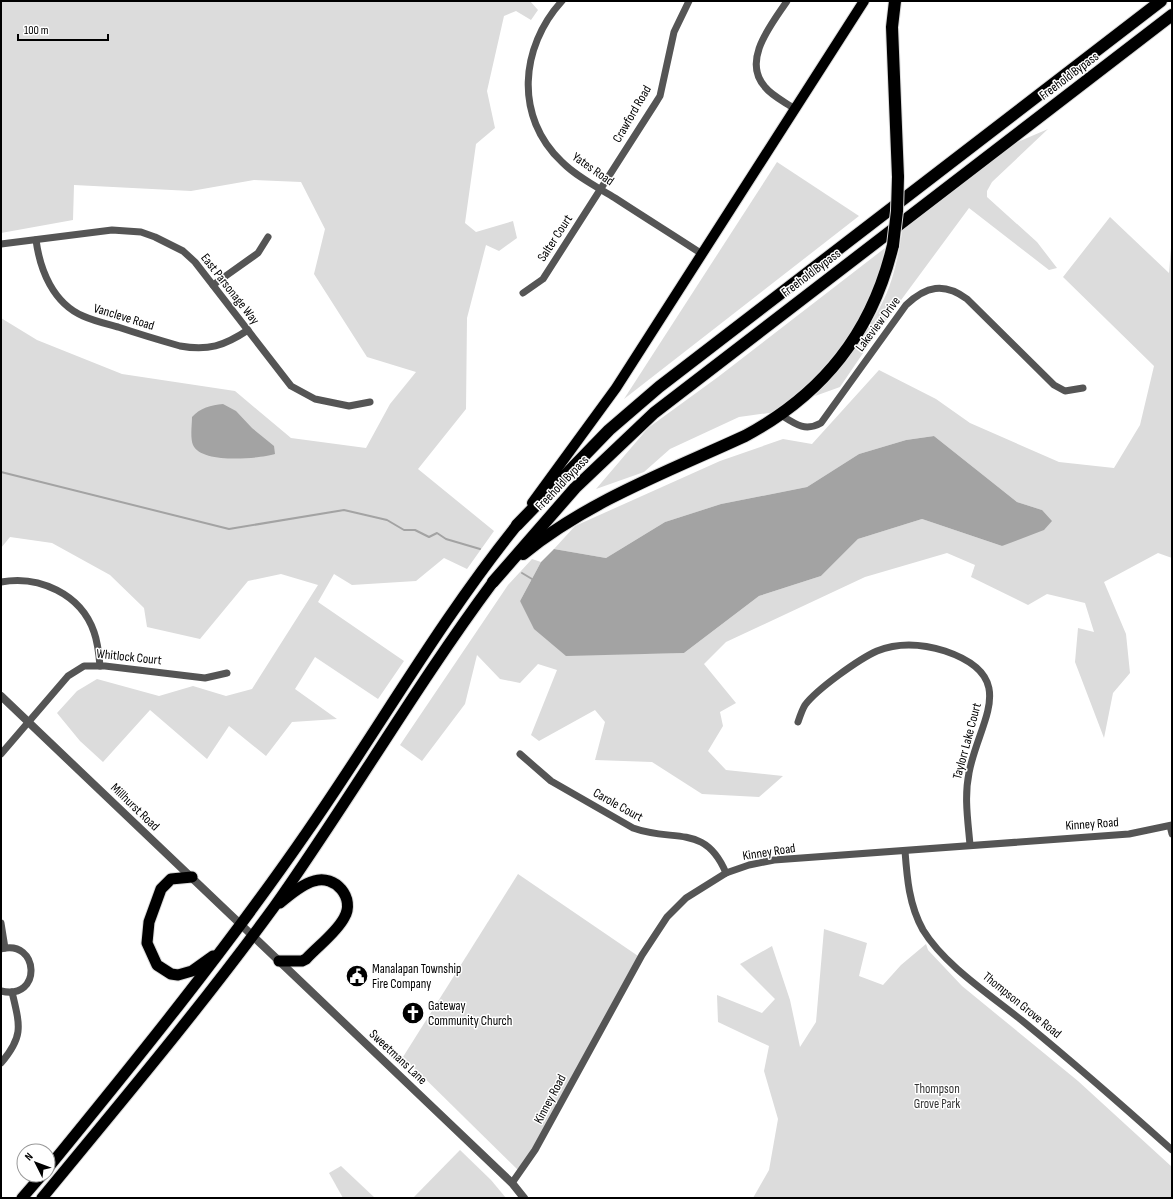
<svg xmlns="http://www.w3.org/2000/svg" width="1173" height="1199" font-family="'Sofia Sans Condensed',sans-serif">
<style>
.green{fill:#dcdcdc}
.water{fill:#a3a3a3}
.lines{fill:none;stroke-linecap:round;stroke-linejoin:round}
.stream{stroke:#a3a3a3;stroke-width:2}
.primary-casing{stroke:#dbdbdb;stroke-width:12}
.trunk-casing{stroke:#dbdbdb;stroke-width:13}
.motorway-casing{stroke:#dbdbdb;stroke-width:14}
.minor{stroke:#555;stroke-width:7}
.tertiary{stroke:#555;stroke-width:8}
.primary{stroke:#000;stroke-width:10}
.trunk{stroke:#000;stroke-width:11}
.motorway{stroke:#000;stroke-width:12}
.motorway-bridge-casing{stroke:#dbdbdb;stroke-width:14;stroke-linecap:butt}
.motorway-bridge{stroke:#000;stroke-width:12}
.labels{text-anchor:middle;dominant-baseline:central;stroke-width:3;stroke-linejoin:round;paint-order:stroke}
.street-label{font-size:13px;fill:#000;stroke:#fff}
.poi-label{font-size:13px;fill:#000;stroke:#fff;text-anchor:start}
.park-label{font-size:13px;fill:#333;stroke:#fff}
</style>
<rect width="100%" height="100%" fill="#fff"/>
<g class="green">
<polygon points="1,1 530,1 538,10 531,20 516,11 504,16 487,91 495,128 476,144 465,223 476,232 513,221 517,238 499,251 486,245 467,318 466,409 418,469 494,531 467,569 444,558 416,581 352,585 334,574 318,602 404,661 378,699 315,657 295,689 337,719 292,722 266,756 229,726 207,759 150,710 103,762 80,741 57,713 77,691 97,679 159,696 193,686 226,696 252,689 318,585 281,574 248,581 200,639 147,627 144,608 110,575 52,543 10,537 1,548 1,318 37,340 122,374 235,391 291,438 366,448 390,404 416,372 367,357 314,274 325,229 301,182 254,180 191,191 74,185 73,220 1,233"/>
<path d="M1048,129L992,182L987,191V197L1037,242L1057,268L1049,270L969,208L876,334L840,387L815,396C838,367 864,338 881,305C894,281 899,252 903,226L1013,144Z"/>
<polygon points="777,162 859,216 624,399"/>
<polygon points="1110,217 1169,273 1172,235 1172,558 1158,553 1104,582 1126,634 1130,673 1113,693 1104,738 1075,662 1078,628 1094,632 1085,603 1047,594 1028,605 971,577 975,565 947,553 865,577 726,642 704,664 736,703 720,712 723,726 708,751 726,770 783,776 759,797 702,794 652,762 595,760 605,722 595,710 539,741 531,735 557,670 538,664 520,683 500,679 477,655 465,704 422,761 400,745 508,585 532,559 541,562 520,601 566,655 684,653 759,596 821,576 858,539 922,519 1002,546 1042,510 1017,502 934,436 906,440 859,454 807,487 721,504 665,522 606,558 554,549 575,526 720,461 783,439 812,444 879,370 936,399 970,423 1059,462 1114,468 1140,425 1154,366 1063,277"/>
<polygon points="885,248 879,273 855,330 813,380 776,412 739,417 670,449 644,472 596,489 648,428 718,377"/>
<polygon points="518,874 641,958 520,1172 403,1057"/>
<polygon points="824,929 867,943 859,976 883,985 901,965 926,944 928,950 962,986 1078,1081 1172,1167 1172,1198 753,1198 769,1170 778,1119 764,1071 769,1046 718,1022 717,995 762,1013 775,999 740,964 772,946 790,1000 800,1047 816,1022"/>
<polygon points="460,1150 491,1180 506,1198 413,1198"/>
<polygon points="341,1166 375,1198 343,1198 329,1173"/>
</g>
<g class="water">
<path d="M223,404L236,411L252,428L274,446L275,454C258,459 201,464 193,445C190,437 192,425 192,417C200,408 211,405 223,404Z"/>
<polygon points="934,436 1017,502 1042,510 1052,521 1044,530 1002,546 922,519 858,539 821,576 759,596 684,653 566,656 534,629 520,601 541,562 554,549 606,558 665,522 721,504 807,487 859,454 906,440"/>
</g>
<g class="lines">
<g class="stream">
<polyline points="1,472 229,529 344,510 387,520 404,530 415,530 429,537 437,533 446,539 480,549"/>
<polyline points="522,573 532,579"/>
</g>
<g class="primary-casing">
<polyline id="primary" points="532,503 616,388 864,1"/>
</g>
<g class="trunk-casing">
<g id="trunk">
<polyline points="192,877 171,879 161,889 149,922 147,943 157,965 171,974 178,975 192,971 213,956"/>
<path d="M279,961H302L306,959C318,946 336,933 344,918C356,898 335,874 314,881C302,884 290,895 280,903"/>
<path d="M48,1168C138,1058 227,948 307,832C378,730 439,622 517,525"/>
<polyline points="22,1198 42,1175"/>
<path d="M42,1198C121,1102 201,1007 274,907C350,800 415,687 493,582"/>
</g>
</g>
<g class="motorway-casing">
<g id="motorway">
<polyline points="895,1 892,27 898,177"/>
<polyline points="517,525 609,430 659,387 1161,1"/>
<path d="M523,554C588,501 669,471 745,436C823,394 872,333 893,245"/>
<polyline points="493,582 575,488 654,413 1172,15"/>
</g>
</g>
<g class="minor">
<path d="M562,1C520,47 514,117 562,162C577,177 597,187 615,198C644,217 673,235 702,254"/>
<path d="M787,1C772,24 741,60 765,87C772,96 785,102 795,109"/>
<path d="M36,240C40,270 53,303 83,316C94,321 107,324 118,327C139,334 159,340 180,346C208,351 224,346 248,330"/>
<polyline points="1,244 112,230 141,232 155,237 183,251 195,262 291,386 315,399 349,406 370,402"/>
<polyline points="213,285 258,253 268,237"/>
<polyline points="523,293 543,279 655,104 660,96 674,32 689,1"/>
<path d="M781,415C795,424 805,432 821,423L906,305C926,286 944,282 967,299L1054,385L1065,391L1083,388"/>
<path d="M1,582C39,575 81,594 94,632C98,643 99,654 100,666"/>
<path d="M798,722C800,716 802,710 805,705C817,689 859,659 877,651C899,642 923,644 945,651C1022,677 978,722 969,773C964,797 968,821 970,845"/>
<polyline points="1,754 68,676 84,666 105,666 205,678 227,673"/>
<path d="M520,754L551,781L633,828C674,843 705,823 726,873"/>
<polyline points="1170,826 1172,834"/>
<path d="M905,851C907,878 909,905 923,930C945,966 992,996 1025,1023C1075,1064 1124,1107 1172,1150"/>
<polyline points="1,923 5,948"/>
<path d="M1,949C39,938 43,1001 1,991"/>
<path d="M1,1063C24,1036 20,1026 12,992"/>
<polyline points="512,1183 535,1150 642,955 667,917 686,898 726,873 749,865 774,860 1129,834 1172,825"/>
</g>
<polyline class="tertiary" points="1,696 512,1183 524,1198"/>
<use href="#primary" class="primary"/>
<use href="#trunk" class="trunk"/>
<use href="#motorway" class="motorway"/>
<g class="motorway-bridge-casing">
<polyline id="motorway-bridge" points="893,245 897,211 898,177"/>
</g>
<use href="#motorway-bridge" class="motorway-bridge"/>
</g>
<defs>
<g id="civic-disc" transform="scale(1.15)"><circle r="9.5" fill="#000" stroke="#fff"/><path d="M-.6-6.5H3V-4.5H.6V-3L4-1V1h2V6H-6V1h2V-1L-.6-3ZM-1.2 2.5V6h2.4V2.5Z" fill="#fff"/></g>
<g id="church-disc" transform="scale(1.15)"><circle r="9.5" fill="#000" stroke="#fff"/><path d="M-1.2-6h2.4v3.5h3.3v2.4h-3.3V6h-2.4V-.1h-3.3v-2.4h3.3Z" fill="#fff"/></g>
</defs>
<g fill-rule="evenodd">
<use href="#civic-disc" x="357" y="976"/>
<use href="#church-disc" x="413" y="1013"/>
</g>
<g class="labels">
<g class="street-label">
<text transform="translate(1069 76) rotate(-37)">Freehold Bypass</text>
<text transform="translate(632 114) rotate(-60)">Crawford Road</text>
<text transform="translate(593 169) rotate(35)">Yates Road</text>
<text transform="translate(555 238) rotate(-57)">Salter Court</text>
<text transform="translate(811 273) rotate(-37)">Freehold Bypass</text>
<text transform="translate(230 289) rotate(52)">East Parsonage Way</text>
<text transform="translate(124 317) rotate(17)">Vancleve Road</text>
<text transform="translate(878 324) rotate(-53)">Lakeview Drive</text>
<text transform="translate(562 483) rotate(-46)">Freehold Bypass</text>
<text transform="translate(129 657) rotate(6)">Whitlock Court</text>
<text transform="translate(967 741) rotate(-75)">Taylorr Lake Court</text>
<text transform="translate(618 805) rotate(29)">Carole Court</text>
<text transform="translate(135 807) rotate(44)">Millhurst Road</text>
<text transform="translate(1092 824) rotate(-4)">Kinney Road</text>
<text transform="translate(769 852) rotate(-9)">Kinney Road</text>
<text transform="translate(1022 1005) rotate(39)">Thompson Grove Road</text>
<text transform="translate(398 1057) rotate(43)">Sweetmans Lane</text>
<text transform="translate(550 1099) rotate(-62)">Kinney Road</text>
</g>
<g class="poi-label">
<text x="372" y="969">Manalapan Township<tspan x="372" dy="15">Fire Company</tspan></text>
<text x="428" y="1006">Gateway<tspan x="428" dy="15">Community Church</tspan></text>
</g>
<g class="park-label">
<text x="937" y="1089">Thompson<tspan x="937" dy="15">Grove Park</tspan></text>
</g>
</g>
<rect width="1173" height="1199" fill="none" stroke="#000000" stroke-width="4"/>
<g transform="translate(36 1163) rotate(312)"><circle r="19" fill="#ffffff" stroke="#999999"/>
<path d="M0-3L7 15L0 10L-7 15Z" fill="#000000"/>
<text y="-6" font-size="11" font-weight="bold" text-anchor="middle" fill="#000000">N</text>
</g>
<path d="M18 34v6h90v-6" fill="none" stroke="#000000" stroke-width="2"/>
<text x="24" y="34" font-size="12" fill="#000000" stroke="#ffffff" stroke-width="3" paint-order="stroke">100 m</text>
</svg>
